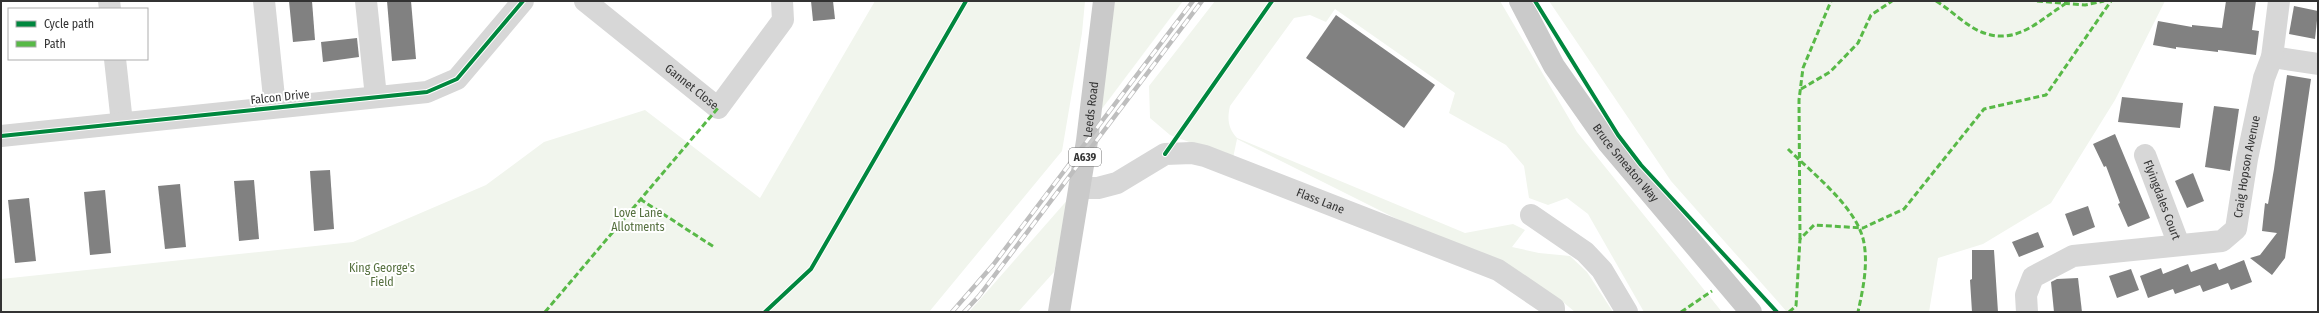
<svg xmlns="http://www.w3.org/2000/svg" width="2319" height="313" font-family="'Fira Sans Condensed',sans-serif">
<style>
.green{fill:#f1f5ed}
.building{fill:#818181}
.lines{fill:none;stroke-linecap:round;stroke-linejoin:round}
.minor{stroke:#d7d7d7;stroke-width:22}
.major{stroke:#cacaca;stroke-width:22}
.rail-casing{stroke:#bebebe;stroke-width:4.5}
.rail{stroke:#fff;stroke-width:3;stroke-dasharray:9;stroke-linecap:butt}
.quiet{stroke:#58b947;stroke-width:3;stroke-dasharray:6 3;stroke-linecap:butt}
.cycleway-casing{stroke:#fff;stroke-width:6}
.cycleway{stroke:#00873e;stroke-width:4}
.labels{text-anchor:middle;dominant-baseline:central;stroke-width:4;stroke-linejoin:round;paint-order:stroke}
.shield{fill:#fff;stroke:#707070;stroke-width:1}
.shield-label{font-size:11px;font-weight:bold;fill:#333}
.street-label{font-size:12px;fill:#333;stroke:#fff}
.park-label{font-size:12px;fill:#56703f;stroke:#fff}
</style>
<rect width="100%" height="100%" fill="#fff"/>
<g class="green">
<polygon points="875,1 1085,1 1082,33 1062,151 929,312 1,312 1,279 353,242 486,185 544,142 645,110 760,198"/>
<polygon points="1115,1 1183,1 1098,114"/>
<path d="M1215,1H1500L1577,132L1722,312H1644L1588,214L1567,198L1548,205L1529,198L1524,166L1506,145L1449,113L1455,93L1335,9L1326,22L1310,15L1294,18L1230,106C1227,119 1228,128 1237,138L1465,233L1513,224L1525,230L1512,247L1539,253L1570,256L1587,272L1613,312H1575L1563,302L1237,139L1233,158L1170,135L1150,118L1149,86Z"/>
<polygon points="1549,1 2165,1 2115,100 2051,203 1983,244 1938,258 1929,312 1787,312 1671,181"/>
<polygon points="1070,197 1054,272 1018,312 969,312"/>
</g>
<g class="building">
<polygon points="289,1 312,1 315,40 293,42"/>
<polygon points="387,1 411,1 416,59 392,61"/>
<polygon points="811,1 833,1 835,19 813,21"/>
<polygon points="2226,1 2256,1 2252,30 2259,31 2256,55 2218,50 2218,52 2176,47 2176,49 2153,45 2158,21 2192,27 2192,25 2222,28"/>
<polygon points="2294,6 2318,11 2315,39 2289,34"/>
<polygon points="1336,15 1435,85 1404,128 1306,58"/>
<polygon points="357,38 359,57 323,62 321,42"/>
<polygon points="2287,75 2311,79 2285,258 2272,275 2250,258 2260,255 2277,233 2262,231 2265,203 2268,204 2274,169"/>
<polygon points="2122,97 2183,103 2180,128 2118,122"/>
<polygon points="2214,106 2239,109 2230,171 2205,167"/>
<polygon points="2115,134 2150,218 2128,227 2118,204 2120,203 2106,166 2104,167 2093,144"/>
<polygon points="330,170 334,229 314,231 310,171"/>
<polygon points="2193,173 2204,201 2187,208 2175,181"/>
<polygon points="254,180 259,239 239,241 234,181"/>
<polygon points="180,184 186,247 165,249 158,186"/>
<polygon points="105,190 111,253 90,255 84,192"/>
<polygon points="29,198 36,261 15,263 8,200"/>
<polygon points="2088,206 2095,227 2073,236 2065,214"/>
<polygon points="2038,232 2044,247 2019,257 2012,242"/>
<polygon points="1972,250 1994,250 1998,312 1972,312 1970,280 1972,279"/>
<polygon points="2244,260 2252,282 2231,290 2228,283 2203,292 2200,285 2175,294 2173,289 2148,298 2140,276 2161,268 2163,274 2188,264 2191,272 2216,263 2219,270"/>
<polygon points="2131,269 2139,290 2117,298 2109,276"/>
<polygon points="2078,278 2082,312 2054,312 2051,282 2057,279"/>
</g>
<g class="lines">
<g class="minor">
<polyline points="109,1 110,9"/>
<polyline points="264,1 275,107"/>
<polyline points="366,1 376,97"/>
<path id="s1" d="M585,1L718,108L783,20L782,1"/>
<polyline points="2272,57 2318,64"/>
<polyline points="115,59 122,123"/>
<polyline points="1,136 427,92 457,79 523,1"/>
<path id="s2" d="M2145,155L2179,245"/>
<path id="s3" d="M1080,188H1098L1117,183L1165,154L1192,153L1205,156L1498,270L1554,308V312"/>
<polyline points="1531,215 1585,252 1602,270 1627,312"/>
<path id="s4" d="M2027,312L2026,295L2033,277L2073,256L2222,241L2236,229L2247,159L2264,78L2272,57L2279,1"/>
</g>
<g class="major">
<path id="s5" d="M1520,1L1554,66L1608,143L1751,312"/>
<path id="s6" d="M1059,312L1087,141L1104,1"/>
</g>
<g class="rail-casing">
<g id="rail">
<polyline points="952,312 993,265 1193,1"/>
<polyline points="964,312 979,296 1202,1"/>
</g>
</g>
<use href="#rail" class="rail"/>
<g class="quiet">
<path d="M1936,1C1951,10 1964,24 1979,31C2015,47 2037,22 2065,4"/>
<polyline points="2037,1 2085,5 2104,1"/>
<polyline points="1801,89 1830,72 1858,43 1871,15 1892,1"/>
<path d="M1788,149C1812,173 1858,208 1864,243C1868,266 1863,289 1858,312"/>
<polyline points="640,199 714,247"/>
<polyline points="1800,239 1799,100 1803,68 1831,1"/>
<polyline points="545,312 718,108"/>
<polyline points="1681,312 1712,291"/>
<polyline points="1789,312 1796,306 1800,239 1814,225 1863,228 1904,209 1984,109 2046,95 2111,1"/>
</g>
<g class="cycleway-casing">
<g id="cycleway">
<polyline points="1535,1 1618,135 1641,165 1777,312"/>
<polyline points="1,136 427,92 457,79 523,1"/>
<polyline points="1165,154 1272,1"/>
<polyline points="765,312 811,269 966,1"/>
</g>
</g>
<use href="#cycleway" class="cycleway"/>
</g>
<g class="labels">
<rect class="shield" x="1069" y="148" width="32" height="18" rx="3"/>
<g class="shield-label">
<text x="1085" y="157">A639</text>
</g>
<g class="street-label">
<text stroke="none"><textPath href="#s1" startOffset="137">Gannet Close</textPath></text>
<text transform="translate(280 97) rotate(-6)">Falcon Drive</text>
<text stroke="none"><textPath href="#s6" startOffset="205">Leeds Road</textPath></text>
<text stroke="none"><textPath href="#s5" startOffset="194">Bruce Smeaton Way</textPath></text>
<text stroke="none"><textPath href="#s4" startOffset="313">Craig Hopson Avenue</textPath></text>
<text stroke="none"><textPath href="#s2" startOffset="48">Flyingdales Court</textPath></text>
<text stroke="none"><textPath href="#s3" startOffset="258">Flass Lane</textPath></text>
</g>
<g class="park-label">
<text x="638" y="213">Love Lane<tspan x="638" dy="14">Allotments</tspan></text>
<text x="382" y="268">King George's<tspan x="382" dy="14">Field</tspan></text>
</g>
</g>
<rect width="2319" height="313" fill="none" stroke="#333333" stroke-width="4"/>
<rect x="8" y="8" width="140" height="52" fill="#ffffff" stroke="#adadad"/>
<rect x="16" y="21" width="20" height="6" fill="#00873e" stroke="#adadad"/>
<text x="44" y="28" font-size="12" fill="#333333">Cycle path</text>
<rect x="16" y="41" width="20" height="6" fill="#58b947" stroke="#adadad"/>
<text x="44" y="48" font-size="12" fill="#333333">Path</text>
</svg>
